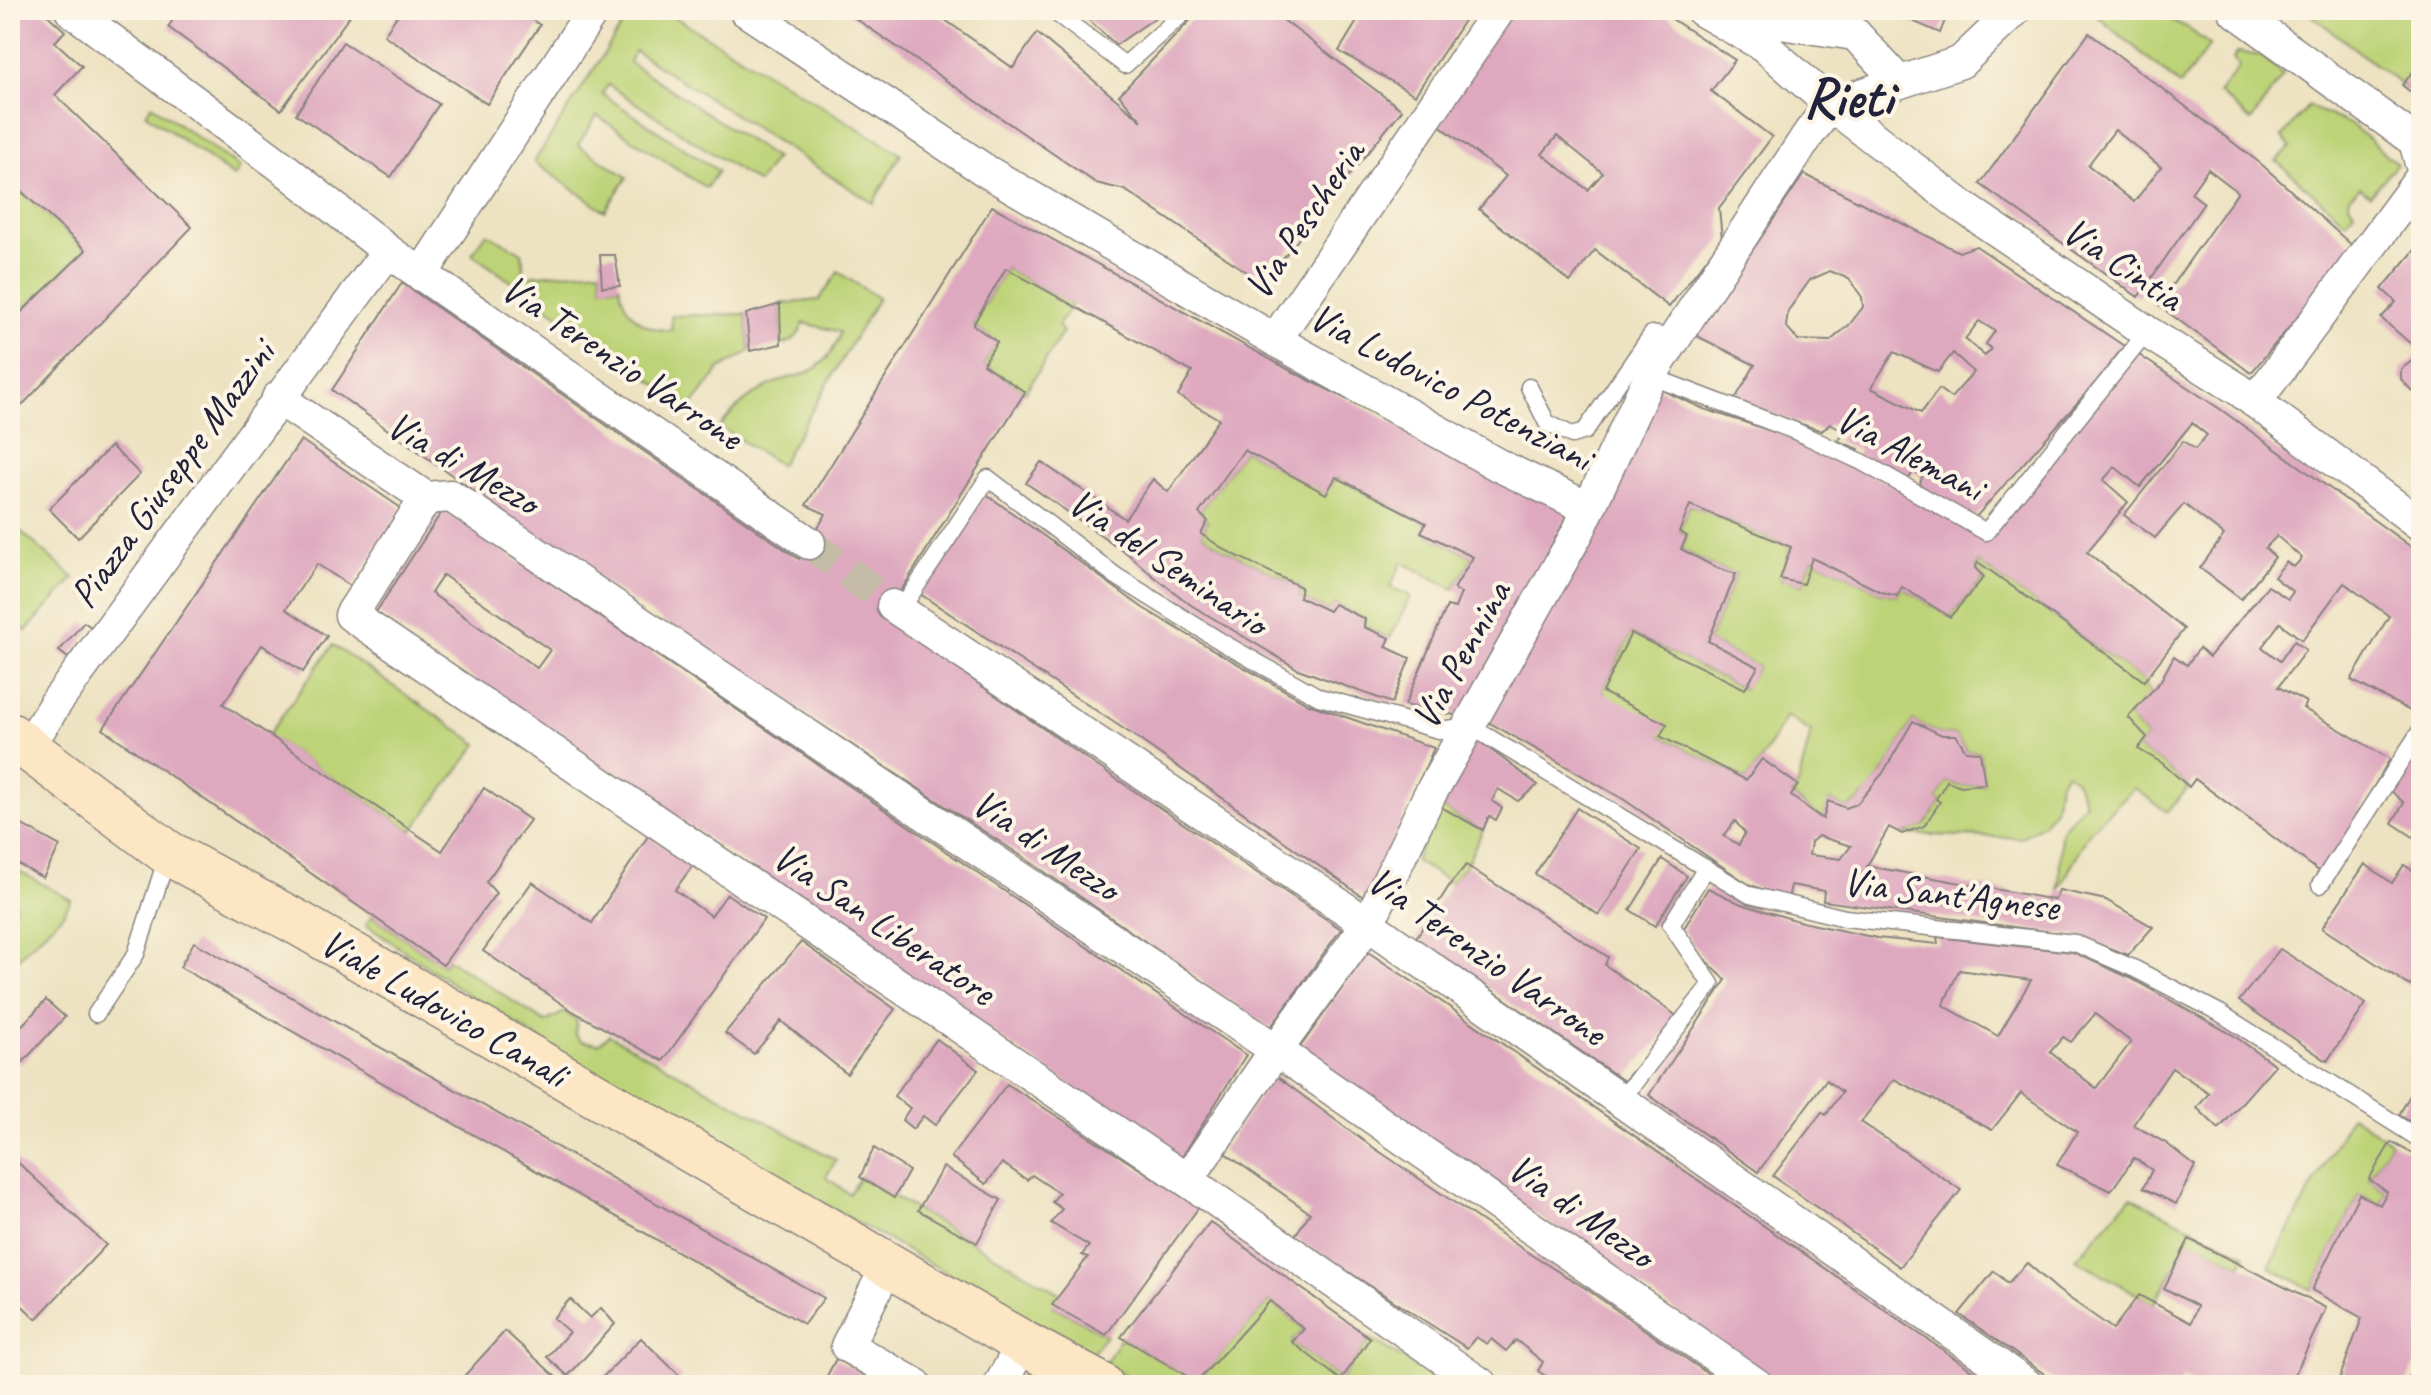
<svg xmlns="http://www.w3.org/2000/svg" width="2431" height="1395" font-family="Caveat,sans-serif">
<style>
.green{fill:#bdd377;stroke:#707a59;stroke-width:2}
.building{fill:#dea9bf;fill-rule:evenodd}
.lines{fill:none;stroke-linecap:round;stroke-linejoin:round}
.street-tunnel{stroke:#c4bca6;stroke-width:32;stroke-dasharray:32 16;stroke-linecap:butt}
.lane-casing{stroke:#88827e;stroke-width:19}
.street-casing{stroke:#88827e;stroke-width:35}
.secondary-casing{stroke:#88827e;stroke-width:47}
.lane{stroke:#fff;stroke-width:16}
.street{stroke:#fff;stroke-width:32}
.secondary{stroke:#fce6c4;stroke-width:44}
.labels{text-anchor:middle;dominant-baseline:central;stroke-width:8;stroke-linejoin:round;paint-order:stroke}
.street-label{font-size:40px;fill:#22223b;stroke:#fcf5e5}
.town-label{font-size:56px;font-weight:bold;fill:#22223b;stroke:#fcf5e5}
</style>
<rect width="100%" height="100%" fill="#fcf5e5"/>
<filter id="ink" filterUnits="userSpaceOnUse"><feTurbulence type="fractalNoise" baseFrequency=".0125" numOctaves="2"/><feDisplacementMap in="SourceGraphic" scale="16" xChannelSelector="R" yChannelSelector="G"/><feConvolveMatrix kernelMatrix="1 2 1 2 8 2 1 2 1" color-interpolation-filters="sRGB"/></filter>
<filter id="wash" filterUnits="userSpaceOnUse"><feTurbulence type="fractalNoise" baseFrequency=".006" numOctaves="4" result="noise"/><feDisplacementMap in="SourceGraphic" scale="32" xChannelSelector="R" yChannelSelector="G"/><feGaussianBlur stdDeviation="1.8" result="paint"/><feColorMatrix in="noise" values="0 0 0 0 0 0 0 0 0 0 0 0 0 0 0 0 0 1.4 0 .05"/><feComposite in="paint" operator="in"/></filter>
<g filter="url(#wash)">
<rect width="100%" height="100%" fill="#ede2c1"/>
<g class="green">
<polygon points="632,10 663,10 901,154 873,203 635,51 629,62 775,158 758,183 608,85 602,94 718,171 706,188 597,116 578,145 627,177 605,211 534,162"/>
<polygon points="2104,10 2152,10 2186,27 2210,45 2180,85 2098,17"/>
<polygon points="2305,10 2421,10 2421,92 2417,97"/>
<polygon points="2238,52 2262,56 2283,75 2251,121 2219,93 2240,66 2233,59"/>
<polygon points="152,105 240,168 234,177 146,114"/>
<polygon points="2308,106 2352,125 2397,164 2370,195 2360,187 2350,196 2349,204 2354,212 2346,222 2276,161 2291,147 2282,137"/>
<polygon points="10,181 86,250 10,323"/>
<path d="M487,233L522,253L524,276L601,270L602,287L620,286C623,313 645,332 672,330L671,316L746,314L750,351L720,369L690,408L472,254Z"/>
<polygon points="1006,268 1072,304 1058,326 1063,332 1025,392 983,364 997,342 973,325"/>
<path d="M838,272L878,298L780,465L720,427C734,407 757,390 780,381C787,378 796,377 804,374C822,368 836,350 840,332L804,323C798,335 796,342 781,344L780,304L819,300Z"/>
<polygon points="1244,450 1326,493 1336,477 1426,523 1422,532 1473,557 1454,589 1402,562 1390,587 1411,596 1390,638 1364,627 1365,619 1335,604 1329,611 1299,597 1301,587 1225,550 1201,534 1208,521 1199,513"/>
<path d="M1690,505L1791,547L1780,579L1803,584L1812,558L1881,592L1897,596L1902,587L1950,617L1984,578L1975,568L1978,562L2144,681L2151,694L2128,717L2147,737L2138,749L2162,763L2189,787L2167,812L2134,788L2089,832L2059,890L2061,831L2085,802L2076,780L2066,772L2059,784L2055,809L2043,824L2020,838L1902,834L1924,826L1940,802L1936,799L1947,781L1961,786L1984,784L1980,752L1966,751L1956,735H1942L1913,721C1897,748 1876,796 1846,808L1829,801L1823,819L1792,796L1798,785L1811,732L1786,716L1762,759L1746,780L1660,736L1602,692L1631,633L1744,689L1758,667L1708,641L1736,574L1715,567L1681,549L1687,536L1679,532Z"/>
<polygon points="10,522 74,578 26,631 10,617"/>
<polygon points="333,645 478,744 412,831 268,735"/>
<polygon points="1439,806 1483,830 1466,865 1451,883 1415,861"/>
<polygon points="10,866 71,900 63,914 10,966 10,923 16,905 10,891"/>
<polygon points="372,916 443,965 448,959 545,1022 565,1012 577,1021 575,1034 581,1041 599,1044 609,1035 836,1160 826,1177 849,1194 860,1177 1061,1294 1053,1306 1106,1335 1091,1354 614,1086 463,991 366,925"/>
<polygon points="2351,1115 2391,1142 2369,1179 2387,1192 2380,1205 2359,1194 2312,1290 2269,1267"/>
<polygon points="2131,1197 2246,1255 2241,1265 2189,1240 2154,1304 2076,1259"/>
<polygon points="1270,1301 1304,1329 1292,1342 1341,1380 1370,1338 1445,1385 1142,1385 1105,1364 1121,1337 1197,1381"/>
</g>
<g id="blocks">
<g class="building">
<polygon points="10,10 42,10 65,31 55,42 82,66 55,95 192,227 10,418 10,323 86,250 10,181"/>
<polygon points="180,10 354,10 281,110 168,27"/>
<polygon points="401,10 517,10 540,25 487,104 384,35"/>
<polygon points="843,10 931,10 1013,68 1037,33 1142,121 1119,95 1200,10 1270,10 1402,110 1263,283 1125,190 1096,183"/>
<polygon points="1078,10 1148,10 1156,17 1116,45"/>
<polygon points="1364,10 1471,10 1415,95 1339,51"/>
<path d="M1513,10H1658L1735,60L1711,91L1772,137L1719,208L1722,239L1669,307L1595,250L1570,282L1479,209L1506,176L1430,118ZM1557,136L1603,173L1588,190L1542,154Z"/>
<polygon points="1887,10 1949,10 1940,33"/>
<path d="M2089,33L2260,163L2355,248L2251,373L2158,305L2238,192L2208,169L2191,193L2204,203L2138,297L1980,184ZM2115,130L2161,167L2134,202L2088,165Z"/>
<polygon points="343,42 439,104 391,177 296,114"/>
<polygon points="2416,68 2421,71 2421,92 2417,97 2402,85"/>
<path d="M1804,174L1959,252L1976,246L2124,346L2095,383L1975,518L1919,487L1922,477L1914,471L1907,481L1857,455L1859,449L1838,441L1845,432L1830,423L1822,431L1734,401L1755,365L1695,335ZM1830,271L1849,279L1862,297L1863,307L1849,325L1830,341L1798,340L1786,326L1788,311L1810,280ZM1979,321L1995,331L1986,344L1991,349L1985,356L1965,339ZM1894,352L1938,372L1953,353L1974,372L1951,398L1939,389L1921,413L1871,388Z"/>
<polygon points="992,206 1295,373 1569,512 1532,583 1469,718 1405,705 1447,606 1455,608 1461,593 1454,589 1473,557 1421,532 1426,523 1336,477 1326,494 1244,450 1199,513 1208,521 1201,534 1225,550 1301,587 1299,597 1329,611 1334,604 1365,619 1364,627 1390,638 1386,647 1410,658 1392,703 1298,669 1191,605 1152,575 1128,554 1026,483 1041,462 1125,519 1153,479 1168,492 1219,419 1178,396 1192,372 1006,268 973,325 997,342 983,364 1025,392 884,618 1100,768 1341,929 1270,1028 1026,859 527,532 498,508 332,390 402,283 799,559 826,514 806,505"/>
<polygon points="2414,251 2421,257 2421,391 2412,391 2401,379 2401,369 2413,360 2419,351 2381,318 2396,302 2382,289"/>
<polygon points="600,255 615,255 620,286 602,287"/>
<polygon points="780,304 781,344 750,351 746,314"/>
<path d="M2136,353L2220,409L2421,554L2420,716L2351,680L2389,616L2344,583L2302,640L2280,623L2262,647L2280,661L2294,641L2306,650L2278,687L2306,702L2303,708L2390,759L2323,874L2195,779L2189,787L2162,763L2138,749L2147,737L2128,717L2160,682L2174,656L2187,665L2199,648L2209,657L2268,586L2288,599L2293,592L2274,577L2286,562L2294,567L2302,558L2277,536L2265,548L2275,557L2241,599L2200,568L2224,535L2184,504L2155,538L2124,515L2183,441L2195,449L2207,435L2192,423L2140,487L2115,467L2103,480L2128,502L2087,552L2184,629L2144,681L1978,562L1975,568L1984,577L1950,617L1902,587L1897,596L1881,592L1812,558L1803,584L1780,579L1791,547L1690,505L1679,532L1687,536L1681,549L1715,567L1736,574L1708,641L1758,667L1745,689L1631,633L1602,692L1667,724L1660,736L1746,780L1762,759L1798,785L1791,796L1823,819L1828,801L1846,808L1857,804L1883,773L1913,721L1942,735H1956L1966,751L1980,752L1985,784L1961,786L1947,781L1936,799L1940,802L1924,826L1902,834L1889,827L1867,866L2055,900L2059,890L2106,900L2153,927L2128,955L2073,935L1823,901L1824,891L1791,885L1788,899L1748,884L1623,799L1485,720L1538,625L1587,550L1602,501L1653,386L1704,409L1793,438L1904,491L1988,539ZM1735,821L1745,833L1739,845L1724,836ZM1818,836L1851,846L1841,859L1809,855L1811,842Z"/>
<polygon points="301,440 401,508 352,587 317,564 286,609 327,636 303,672 262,645 223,704 442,851 484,788 530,820 486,882 496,893 443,965 103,729"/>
<polygon points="111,446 140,474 78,538 49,509"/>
<polygon points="986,494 1143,608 1222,655 1309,704 1434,748 1366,899 1130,733 920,594"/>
<path d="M443,510L1246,1055L1180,1160L376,612ZM443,575L550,650L537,668L431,593Z"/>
<polygon points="84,622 92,628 68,658 59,651"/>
<polygon points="1474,737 1538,785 1518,801 1498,789 1492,801 1502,808 1496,820 1489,816 1483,830 1439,806"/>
<polygon points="2421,742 2421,842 2392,823 2404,803 2387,787"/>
<polygon points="1577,808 1641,849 1599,915 1535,874"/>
<polygon points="15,821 60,846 43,878 10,860 10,831"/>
<polygon points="648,836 693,865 675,890 711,916 727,894 764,919 663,1061 574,1012 483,951 532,882 592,923"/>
<polygon points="1662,859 1687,876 1655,926 1630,910"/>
<polygon points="2365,864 2392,883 2404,865 2421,876 2421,970 2410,986 2322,928"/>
<polygon points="1466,865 1608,957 1605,965 1678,1017 1624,1081 1416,938 1451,883"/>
<path d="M1708,888L1741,904L1802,922L1877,938L1938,944L1937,937L2073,952L2130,978L2233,1035L2275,1065L2219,1129L2197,1108L2209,1093L2172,1068L2133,1125L2166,1143L2195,1166L2176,1204L2143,1188L2152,1170L2134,1158L2111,1191L2057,1165L2077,1132L2021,1093L1992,1130L1894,1079L1861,1122L1961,1190L1900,1267L1773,1176L1822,1112L1826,1115L1842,1092L1826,1080L1758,1172L1649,1095L1726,980L1706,961L1683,930ZM1959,970L2031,980L1998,1036L1943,1005ZM2095,1014L2131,1042L2096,1088L2050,1052L2063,1037L2071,1042Z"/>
<polygon points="194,942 824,1298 804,1324 180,967"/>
<polygon points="801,942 895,1009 847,1074 781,1021 754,1054 725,1033"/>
<polygon points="2280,949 2366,1004 2327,1061 2239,1001"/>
<polygon points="1368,952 1422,988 1993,1385 1783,1385 1350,1086 1298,1050"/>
<polygon points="46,1000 65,1017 21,1064 10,1054 10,1038"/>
<polygon points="937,1039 978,1070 935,1125 923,1116 913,1129 902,1120 910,1108 894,1096"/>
<polygon points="1275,1075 1361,1139 1533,1256 1585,1288 1724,1385 1559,1385 1538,1371 1543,1362 1516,1340 1506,1351 1491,1339 1487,1344 1476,1337 1467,1348 1294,1237 1310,1213 1222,1151"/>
<polygon points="2421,1076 2421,1128 2399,1115"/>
<polygon points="1007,1084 1199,1207 1106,1335 1052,1305 1088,1257 1082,1255 1089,1246 1051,1223 1062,1209 1052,1202 1059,1193 1032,1175 1027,1180 1002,1163 986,1184 951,1157"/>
<polygon points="2391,1142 2421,1158 2421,1352 2405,1385 2337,1385 2362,1318 2312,1290 2359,1194 2380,1205 2387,1192 2369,1179"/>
<polygon points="874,1148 909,1171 894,1198 860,1177"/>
<polygon points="10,1155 106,1245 36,1319 10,1294"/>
<polygon points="943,1167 1001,1200 977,1243 918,1210"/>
<polygon points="1210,1222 1370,1338 1341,1380 1292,1342 1304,1329 1270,1301 1197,1382 1121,1337"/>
<polygon points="2189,1239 2326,1308 2290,1385 2199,1385 2183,1378 2178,1385 2060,1385 1959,1314 1994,1271 2008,1283 2027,1263 2058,1290 2113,1329 2139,1295 2191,1323 2197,1306 2164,1288"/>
<polygon points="570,1299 590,1318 601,1308 615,1324 568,1376 547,1357 569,1332 553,1318"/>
<polygon points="505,1331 555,1376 547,1385 456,1385"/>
<polygon points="641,1338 681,1377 673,1385 599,1385 597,1383"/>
<polygon points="836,1359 881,1385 822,1385"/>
</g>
</g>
</g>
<g filter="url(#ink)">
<use href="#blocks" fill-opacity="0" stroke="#88827e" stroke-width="2"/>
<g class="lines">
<polyline class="street-tunnel" points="809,543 893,606"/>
<g class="lane-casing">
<g id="lane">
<polyline points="1052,10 1125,65 1187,10"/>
<polyline points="1650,376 1795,431 1862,462 1986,532 2147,332"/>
<polyline points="1529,387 1547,423 1572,435 1585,431 1652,334 1674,338"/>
<polyline points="900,611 988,478 1116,576 1225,644 1319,697 1439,730 1470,726 1750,895 1845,918 2075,943 2135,969 2220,1013 2421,1140"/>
<polyline points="2320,885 2421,730"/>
<polyline points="96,1014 136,954 168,854"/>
<polyline points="1621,1100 1711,984 1671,925 1706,868"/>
</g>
</g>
<g class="street-casing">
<g id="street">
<polyline points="71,10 281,166 388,251 809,543"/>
<polyline points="745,10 986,171 1275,340 1498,465 1588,508"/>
<polyline points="1702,10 1763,45 1831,105 1963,207 2147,332 2238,389 2421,525"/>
<polyline points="2234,10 2415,141 2421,163"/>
<polyline points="1754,19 1855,34 1899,82"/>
<polyline points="1831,105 1961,62 2015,10"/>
<polyline points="421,275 593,10"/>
<polyline points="1275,340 1499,10"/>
<polyline points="278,398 426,498 451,496 1276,1050 1757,1385"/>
<polyline points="2255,402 2421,178"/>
<polyline points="426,498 351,615 1187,1180 1482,1385"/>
<polyline points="893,606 1368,924 2027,1385"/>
<polyline points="27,749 55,704 388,251"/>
<polyline points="1187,1180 1276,1050 1368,924 1429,796 1578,532 1650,376 1810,132 1831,105"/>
<polyline points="888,1265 847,1346 916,1385"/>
<polyline points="1000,1385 1023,1343"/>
</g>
</g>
<g class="secondary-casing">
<polyline id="secondary" points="10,735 168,853 300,924 1023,1343 1101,1385"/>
</g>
<use href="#lane" class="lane"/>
<use href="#street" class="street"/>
<use href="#secondary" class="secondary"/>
</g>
</g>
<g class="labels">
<g class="street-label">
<text transform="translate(1304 220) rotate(-56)">Via Pescheria</text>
<text transform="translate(2123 264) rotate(34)">Via Cintia</text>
<text transform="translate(622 362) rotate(34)">Via Terenzio Varrone</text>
<text transform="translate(1451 387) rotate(28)">Via Ludovico Potenziani</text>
<text transform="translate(1910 453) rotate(28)">Via Alemani</text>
<text transform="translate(463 463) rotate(30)">Via di Mezzo</text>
<text transform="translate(172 474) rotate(-54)">Piazza Giuseppe Mazzini</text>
<text transform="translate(1168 562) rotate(34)">Via del Seminario</text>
<text transform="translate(1461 655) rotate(-61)">Via Pennina</text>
<text transform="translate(1046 845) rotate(34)">Via di Mezzo</text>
<text transform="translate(1951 894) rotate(7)">Via Sant'Agnese</text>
<text transform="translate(884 924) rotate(34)">Via San Liberatore</text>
<text transform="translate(1487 956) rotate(35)">Via Terenzio Varrone</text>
<text transform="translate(444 1008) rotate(30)">Viale Ludovico Canali</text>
<text transform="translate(1581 1211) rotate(35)">Via di Mezzo</text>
</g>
<g class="town-label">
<text x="1848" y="97">Rieti</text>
</g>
</g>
<rect width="2431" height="1395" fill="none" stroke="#fcf5e5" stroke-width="40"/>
</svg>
